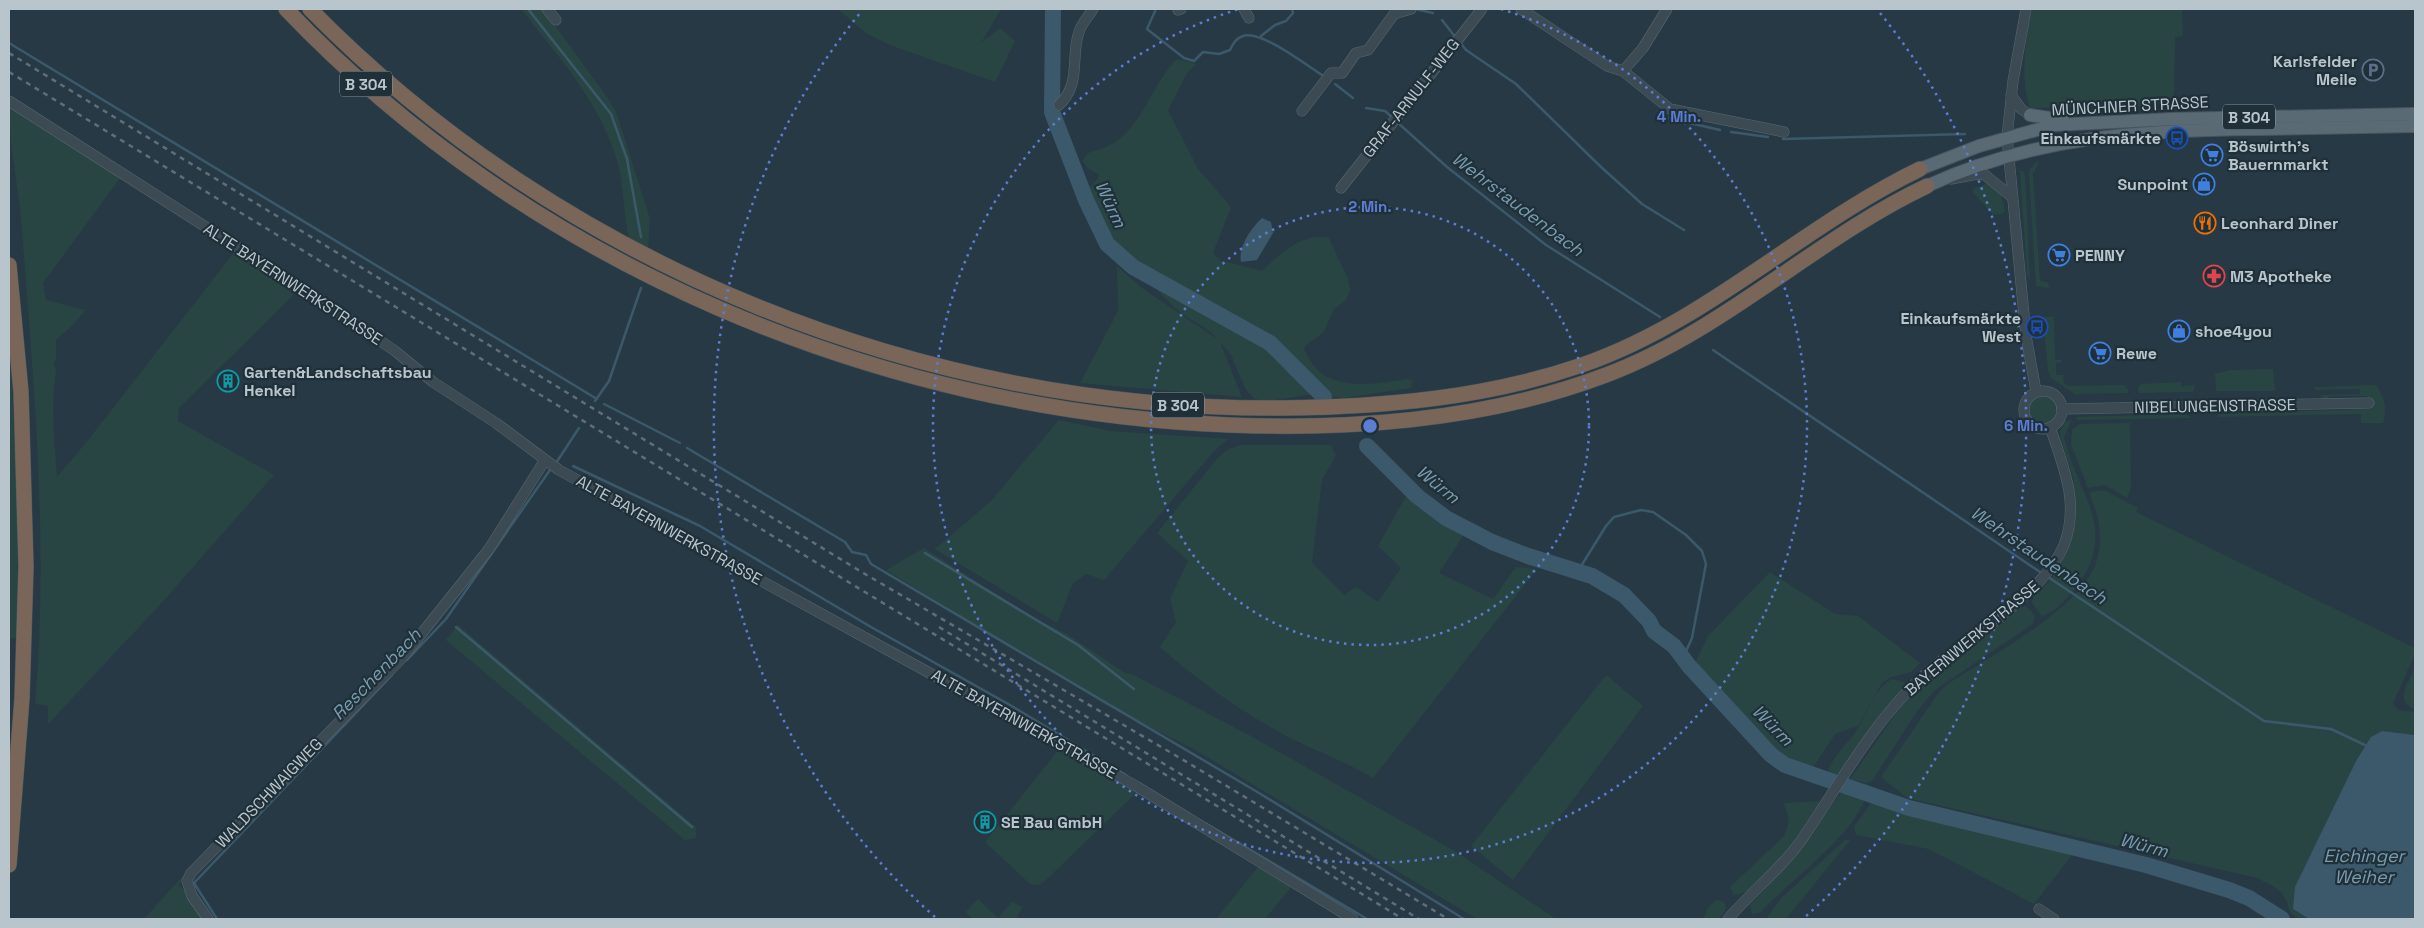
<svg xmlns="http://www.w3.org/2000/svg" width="2424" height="928" font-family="'Space Grotesk',sans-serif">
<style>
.green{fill:#294543}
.water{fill:#3b596b}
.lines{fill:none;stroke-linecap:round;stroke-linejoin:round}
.stream{stroke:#3b596b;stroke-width:2.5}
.river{stroke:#3b596b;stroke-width:16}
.minor-casing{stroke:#5a6871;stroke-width:11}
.major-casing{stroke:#485660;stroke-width:14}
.highway-casing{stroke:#46555e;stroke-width:16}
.minor{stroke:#3c4a54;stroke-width:10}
.major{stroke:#5a6a74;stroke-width:12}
.highway{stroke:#7a6659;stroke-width:15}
.rail{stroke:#5e6f7b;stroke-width:2.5;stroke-dasharray:5 5;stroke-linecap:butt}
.ring{fill:none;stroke:#5b7ed4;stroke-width:2.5;stroke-dasharray:2.5 5}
.labels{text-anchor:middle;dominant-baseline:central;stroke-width:4.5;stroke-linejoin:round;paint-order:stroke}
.shield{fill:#203039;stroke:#8b98a1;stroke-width:1}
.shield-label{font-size:15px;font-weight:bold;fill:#b9c5cd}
.poi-label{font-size:16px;font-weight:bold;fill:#b9c5cd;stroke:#203039;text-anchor:start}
.street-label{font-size:16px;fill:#b9c5cd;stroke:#203039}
.water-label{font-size:18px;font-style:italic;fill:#799cb0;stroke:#203039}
.centre{fill:#5b7ed4;stroke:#203039;stroke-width:2.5}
.ring-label{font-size:15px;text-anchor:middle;font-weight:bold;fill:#5b7ed4;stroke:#203039;stroke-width:4.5;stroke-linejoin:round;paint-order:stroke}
</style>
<rect width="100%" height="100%" fill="#273944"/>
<g class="green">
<path d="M521,9H543L609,100L616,112L650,219L648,249L629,240C624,215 624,187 618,164C601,103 559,57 521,9Z"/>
<polygon points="838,9 1001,9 981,43 1000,28 1015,41 995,82 890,45 866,33"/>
<path d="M2032,9H2182L2183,36L2175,37L2174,105L2030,108C2020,78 2025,40 2032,9Z"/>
<path d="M1177,59L1196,64L1187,73L1168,110L1198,169L1231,207L1213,253L1220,260L1262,271C1279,255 1303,231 1329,238L1348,279L1350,291L1346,300L1334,309L1324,332L1304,347C1318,394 1369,385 1408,379L1413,381L1411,388L1344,398L1307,395L1268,401L1255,399L1246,390L1231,355L1220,342L1242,397L1080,383L1118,311L1117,266L1142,288L1217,339C1207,326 1192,322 1180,312C1152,288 1094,225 1089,189L1098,178V174L1089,169L1082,161L1088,153C1098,150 1108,147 1117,141C1142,124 1154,81 1177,59Z"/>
<path d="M9,105L120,178L43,283L46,300L85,310L75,323L56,340V358L53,364L56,369C51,405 54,441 57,477L89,439L235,251L297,291L179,408L178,421L274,475L157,608L48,724V706L35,704C49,545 34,387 22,230C19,188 9,148 9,105Z"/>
<polygon points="2036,162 2039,163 2033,174 2040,281 2048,282 2049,288 2036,286 2029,174 2030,169"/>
<polygon points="2020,171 2023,171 2025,176 2030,281 2027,275"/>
<polygon points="1988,183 2001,194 2005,211 2002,214 1993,215 1973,192 1973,189"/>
<polygon points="2043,317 2054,317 2055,360 2062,360 2062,362 2056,363 2056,375 2063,375 2064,383 2068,386 2124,385 2128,389 2128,393 2075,394 2051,378 2048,371"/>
<path d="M9,345C16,442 19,539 17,637L9,639Z"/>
<polygon points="2273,369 2275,391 2216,391 2215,374 2231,370"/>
<polygon points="2181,382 2181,386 2195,385 2193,392 2139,393 2138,389 2141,384"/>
<path d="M2376,385C2385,399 2387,407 2383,423H2361V414L2218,417V414L2370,409L2369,399L2367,396H2330L2326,400L2319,395L2360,394V389L2315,390V387Z"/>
<circle cx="2043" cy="410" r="14"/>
<polygon points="2185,414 2192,418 2077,420 2077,417"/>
<path d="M2072,419L2064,437C2076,493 2120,529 2077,586C2067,598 2057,611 2042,616L2032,603L2033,597L2049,582L2060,565L2070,542L2076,518L2073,477L2061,440L2060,432L2065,422Z"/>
<polygon points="1059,420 1111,431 1228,439 1214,451 1104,580 1086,574 1073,583 1057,623 935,549 992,500"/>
<polygon points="2130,423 2131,487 2127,498 2105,485 2088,488 2071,444 2072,430 2080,424"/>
<path d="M1239,445H1331L1336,455L1322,480L1312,562L1344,595L1356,587L1378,602L1401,568L1378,546L1406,496L1463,536L1439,573L1493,599L1516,567L1537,569L1373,778C1350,764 1328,756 1305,745C1253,721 1203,685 1160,647L1176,622L1170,599L1188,561L1157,533L1217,459L1226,451Z"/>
<path d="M2100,490L2106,491L2138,508L2136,512L2415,648V654L2393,703L2398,710L2415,712V735L2382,731L2366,745L2356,761L2327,823L2293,909L2309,919C2283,919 2293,905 2281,892C2275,886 2264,882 2257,878L1907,798L1881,777L1939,692L1948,684C1989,657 2080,609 2096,563C2104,539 2099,515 2089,493Z"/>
<polygon points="924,548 1036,619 1067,634 1125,673 1132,674 1249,735 1453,850 1556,919 1477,919 1192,748 1107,706 886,570"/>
<polygon points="1770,572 1835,614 1858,616 1920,663 1911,672 1891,677 1882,683 1858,726 1835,734 1812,769 1787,760 1764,740 1695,663 1708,636"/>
<polygon points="2025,606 2035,615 2033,624 1935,690 1916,713 1872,781 1866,783 1850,779 1908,696 1927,678 2010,612"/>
<polygon points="458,625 696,827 696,838 685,840 446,640"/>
<path d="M2415,669V709C2393,701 2408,684 2415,669Z"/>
<polygon points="1606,675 1643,706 1513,880 1471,846"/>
<path d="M1892,679L1904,682L1905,685L1902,691L1837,775L1828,771C1829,763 1849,741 1855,733C1866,716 1874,689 1892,679Z"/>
<polygon points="1060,748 1136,793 1044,882 1038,885 1030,884 985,842"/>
<path d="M1848,783L1869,788C1857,836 1792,877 1760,913L1752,914L1750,905L1787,866Z"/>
<path d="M1820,801C1807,822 1760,896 1734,895L1730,887L1784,836C1790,824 1790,816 1783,803Z"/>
<polygon points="1871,803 2072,855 2034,904 1929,849 1856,835 1854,827"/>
<polygon points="1845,840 1850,840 1786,919 1766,919 1780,899"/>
<polygon points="1259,866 1292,886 1265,919 1216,919"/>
<polygon points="182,877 179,886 185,890 204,919 144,919"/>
<polygon points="978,899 998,918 1012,902 1023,907 1017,916 1021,919 972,919 966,912"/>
<path d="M1716,900L1723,901C1729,908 1724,913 1719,919H1703L1708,908Z"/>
</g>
<g class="water">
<path d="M1262,218L1271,222L1273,233L1257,260L1241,262C1238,247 1251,228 1262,218Z"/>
<polygon points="2382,731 2415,735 2415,919 2309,919 2293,909 2295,887 2356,761 2371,737"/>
</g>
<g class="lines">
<g class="stream">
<polyline points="528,9 611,114 627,159 641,237"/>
<path d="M1156,9L1147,29L1184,58L1194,61L1203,52L1219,54L1230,50C1233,44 1236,38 1243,36C1262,30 1307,66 1325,77"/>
<polyline points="1415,9 1433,13"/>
<polyline points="1442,20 1456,38"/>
<polyline points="1261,36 1275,25 1286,21 1293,13 1292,9"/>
<polyline points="1460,42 1466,50 1516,84 1600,166 1642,204 1684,230"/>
<polyline points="9,43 597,399"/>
<polyline points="1335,84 1353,98"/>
<polyline points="1366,108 1385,111 1393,118"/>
<polyline points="1668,118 1720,130"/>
<polyline points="1397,122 1447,167 1546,245 1660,317"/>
<polyline points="1731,132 1768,137"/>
<polyline points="1783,139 1965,134"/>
<polyline points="1713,350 2043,574"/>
<polyline points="595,401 609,381 641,288"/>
<polyline points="604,404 680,443"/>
<polyline points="687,448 845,542 852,552 866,555 871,564 1259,793 1464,919"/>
<polyline points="556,463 579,428"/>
<polyline points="573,466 700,526 871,627 1010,705 1126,775"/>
<polyline points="925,553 1078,645 1134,689"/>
<polyline points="1578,571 1606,526 1614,517 1641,510 1653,512 1686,535 1702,551 1706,564 1692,638 1683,658"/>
<polyline points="2048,577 2264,721 2331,729 2367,746"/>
<polyline points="456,627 692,827"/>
<polyline points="407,660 446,619 552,467"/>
<polyline points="1205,823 1367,919"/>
<polyline points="217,919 194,883 392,675"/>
</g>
<g class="river">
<polyline points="1053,9 1052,112 1086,200 1107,244 1133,267 1270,343 1324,397"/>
<polyline points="1367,446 1417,496 1446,518 1492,542 1528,556 1592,576 1624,595 1649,621 1654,631 1674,646 1689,666 1771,755 1785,765 1909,808 2146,865 2229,890 2249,898 2282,919"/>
</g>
<g class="minor-casing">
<g id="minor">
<polyline points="547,9 556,20"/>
<polyline points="1244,9 1249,18"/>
<polyline points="1521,9 1607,66 1623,71 1643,48 1667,9"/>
<polyline points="2026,9 2013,81 2007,137 2026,336 2036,391"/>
<polyline points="1178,10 1181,9"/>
<polyline points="1623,71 1670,109 1784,132"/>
<polyline points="2011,95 2021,109 2030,115"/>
<polyline points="9,101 320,300 395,351 433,382 496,423 559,470 1136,786 1353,919"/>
<path d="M1059,105C1082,83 1070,58 1079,32C1081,24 1089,16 1093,9"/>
<polyline points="1302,111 1331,73 1342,73 1356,53 1368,50 1394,14 1411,9"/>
<polyline points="1951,179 1977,174 1985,175 2012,197"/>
<polyline points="1341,188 1482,9"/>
<circle cx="2043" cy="410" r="19"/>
<polyline points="2062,409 2369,403"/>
<polyline points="2039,909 2054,919"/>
<polyline points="208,919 192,896 187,881 191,873 403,657 489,549 545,460"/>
<path d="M1728,919C1751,892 1779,871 1800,842C1840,784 1880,709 1936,665C1976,633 2044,593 2064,545C2080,503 2063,466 2050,427"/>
</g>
</g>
<g class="major-casing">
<g id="major">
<polyline points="2030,115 2063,120"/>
<polyline points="1920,169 1979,146 2054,125 2173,119 2415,114"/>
<path d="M1927,186C2035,136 2143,130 2260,129C2312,128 2364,127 2415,126"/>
</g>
</g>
<g class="highway-casing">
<g id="highway">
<path d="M286,9C530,265 878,411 1229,425C1355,430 1487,420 1606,375C1724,331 1815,239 1927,186"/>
<path d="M310,9C562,266 923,411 1283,408C1383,407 1486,398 1582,365C1707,322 1802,226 1920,169"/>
<polyline points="9,265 21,392 26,567 22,698 9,865"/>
</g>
</g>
<use href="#minor" class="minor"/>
<use href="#major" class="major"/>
<use href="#highway" class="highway"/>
<g class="rail">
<polyline points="9,53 865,574 1180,758 1448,919"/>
<polyline points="9,72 1403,919"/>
<polyline points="939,627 1419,919"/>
</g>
</g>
<g class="ring">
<circle cx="1370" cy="426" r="219"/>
<path d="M1501 9A437 437 0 1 1 1239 9"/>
<path d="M935 917A656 656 0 0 1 860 13M1880 13A656 656 0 0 1 1805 917"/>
</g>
<defs>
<g id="parking-ring" transform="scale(1.125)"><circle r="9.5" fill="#203039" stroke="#5c6f8a" stroke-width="1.5"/><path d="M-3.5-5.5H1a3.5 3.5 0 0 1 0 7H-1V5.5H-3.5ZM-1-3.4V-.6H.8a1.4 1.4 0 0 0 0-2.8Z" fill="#5c6f8a"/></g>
<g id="bus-ring" transform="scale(1.125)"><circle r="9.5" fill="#203039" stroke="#1a4fb4" stroke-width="1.5"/><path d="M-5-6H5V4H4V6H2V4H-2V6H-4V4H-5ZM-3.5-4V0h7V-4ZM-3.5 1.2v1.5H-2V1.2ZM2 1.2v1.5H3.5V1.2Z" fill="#1a4fb4"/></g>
<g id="supermarket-ring" transform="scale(1.125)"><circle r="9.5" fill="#203039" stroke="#3f7fe0" stroke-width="1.5"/><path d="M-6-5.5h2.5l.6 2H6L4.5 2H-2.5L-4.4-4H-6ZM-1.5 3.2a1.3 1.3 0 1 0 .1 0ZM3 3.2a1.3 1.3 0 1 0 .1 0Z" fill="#3f7fe0"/></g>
<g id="shop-ring" transform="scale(1.125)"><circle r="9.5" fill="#203039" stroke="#3f7fe0" stroke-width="1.5"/><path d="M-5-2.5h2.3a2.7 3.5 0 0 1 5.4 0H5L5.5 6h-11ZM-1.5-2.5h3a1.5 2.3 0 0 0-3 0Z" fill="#3f7fe0"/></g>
<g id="restaurant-ring" transform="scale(1.125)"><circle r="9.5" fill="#203039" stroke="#e8710a" stroke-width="1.5"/><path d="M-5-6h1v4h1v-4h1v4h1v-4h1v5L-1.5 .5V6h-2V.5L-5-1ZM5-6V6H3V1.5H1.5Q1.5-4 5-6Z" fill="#e8710a"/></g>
<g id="pharmacy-ring" transform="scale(1.125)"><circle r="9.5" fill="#203039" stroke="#e0444e" stroke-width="1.5"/><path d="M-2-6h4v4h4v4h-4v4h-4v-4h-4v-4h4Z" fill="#e0444e"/></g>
<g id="building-ring" transform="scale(1.125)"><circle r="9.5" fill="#203039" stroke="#0f9aa8" stroke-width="1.5"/><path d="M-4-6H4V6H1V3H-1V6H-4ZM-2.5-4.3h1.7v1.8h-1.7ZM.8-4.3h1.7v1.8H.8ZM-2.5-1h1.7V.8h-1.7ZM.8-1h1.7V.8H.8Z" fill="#0f9aa8"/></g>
</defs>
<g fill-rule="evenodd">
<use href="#parking-ring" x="2373" y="70"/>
<use href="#bus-ring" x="2177" y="138"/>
<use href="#supermarket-ring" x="2212" y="155"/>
<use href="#shop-ring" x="2204" y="184"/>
<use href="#restaurant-ring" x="2205" y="223"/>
<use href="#supermarket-ring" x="2059" y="255"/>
<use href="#pharmacy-ring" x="2214" y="276"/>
<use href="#bus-ring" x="2037" y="327"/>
<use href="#shop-ring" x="2179" y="331"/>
<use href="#supermarket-ring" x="2100" y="353"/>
<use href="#building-ring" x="228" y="381"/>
<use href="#building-ring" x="985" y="822"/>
</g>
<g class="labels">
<g class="shield">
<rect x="340" y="71.5" width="52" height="25" rx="4"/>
<rect x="2223" y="104.5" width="52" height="25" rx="4"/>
<rect x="1152" y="392.5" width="52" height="25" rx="4"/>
</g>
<g class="shield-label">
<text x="366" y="84">B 304</text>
<text x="2249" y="117">B 304</text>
<text x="1178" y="405">B 304</text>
</g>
<g class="poi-label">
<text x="2357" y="61" text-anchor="end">Karlsfelder<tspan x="2357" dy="18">Meile</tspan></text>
<text x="2161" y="138" text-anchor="end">Einkaufsmärkte</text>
<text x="2228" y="146">Böswirth's<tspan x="2228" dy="18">Bauernmarkt</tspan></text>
<text x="2188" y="184" text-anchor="end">Sunpoint</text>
<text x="2221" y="223">Leonhard Diner</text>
<text x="2075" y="255">PENNY</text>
<text x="2230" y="276">M3 Apotheke</text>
<text x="2021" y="318" text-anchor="end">Einkaufsmärkte<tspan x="2021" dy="18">West</tspan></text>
<text x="2195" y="331">shoe4you</text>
<text x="2116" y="353">Rewe</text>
<text x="244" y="372">Garten&amp;Landschaftsbau<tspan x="244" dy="18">Henkel</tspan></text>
<text x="1001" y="822">SE Bau GmbH</text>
</g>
<g class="street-label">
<text transform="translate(1411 98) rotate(-52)">GRAF-ARNULF-WEG</text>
<text transform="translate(2130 106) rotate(-3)">MÜNCHNER STRASSE</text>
<text transform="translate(293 284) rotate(33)">ALTE BAYERNWERKSTRASSE</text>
<text transform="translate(2215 406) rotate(-1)">NIBELUNGENSTRASSE</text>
<text transform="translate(669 530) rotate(29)">ALTE BAYERNWERKSTRASSE</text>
<text transform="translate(1972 638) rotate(-40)">BAYERNWERKSTRASSE</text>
<text transform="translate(1024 724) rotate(29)">ALTE BAYERNWERKSTRASSE</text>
<text transform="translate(269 793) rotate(-46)">WALDSCHWAIGWEG</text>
</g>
<g class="water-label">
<text transform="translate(1111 204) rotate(65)">Würm</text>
<text transform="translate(1518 204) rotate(37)">Wehrstaudenbach</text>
<text transform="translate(1438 484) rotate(39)">Würm</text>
<text transform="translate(2039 555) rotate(34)">Wehrstaudenbach</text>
<text transform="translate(376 674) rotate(-46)">Reschenbach</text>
<text transform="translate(1773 725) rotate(45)">Würm</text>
<text transform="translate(2144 845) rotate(15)">Würm</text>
<text x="2364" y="855">Eichinger<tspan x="2364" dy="21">Weiher</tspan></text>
</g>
</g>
<circle cx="1370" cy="426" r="8" class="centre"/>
<g class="ring-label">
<text x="1679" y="122">4 Min.</text>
<text x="1370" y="212">2 Min.</text>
<text x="2026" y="431">6 Min.</text>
</g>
<rect width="2424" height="928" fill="none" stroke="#b9c5cd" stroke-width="20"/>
</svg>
